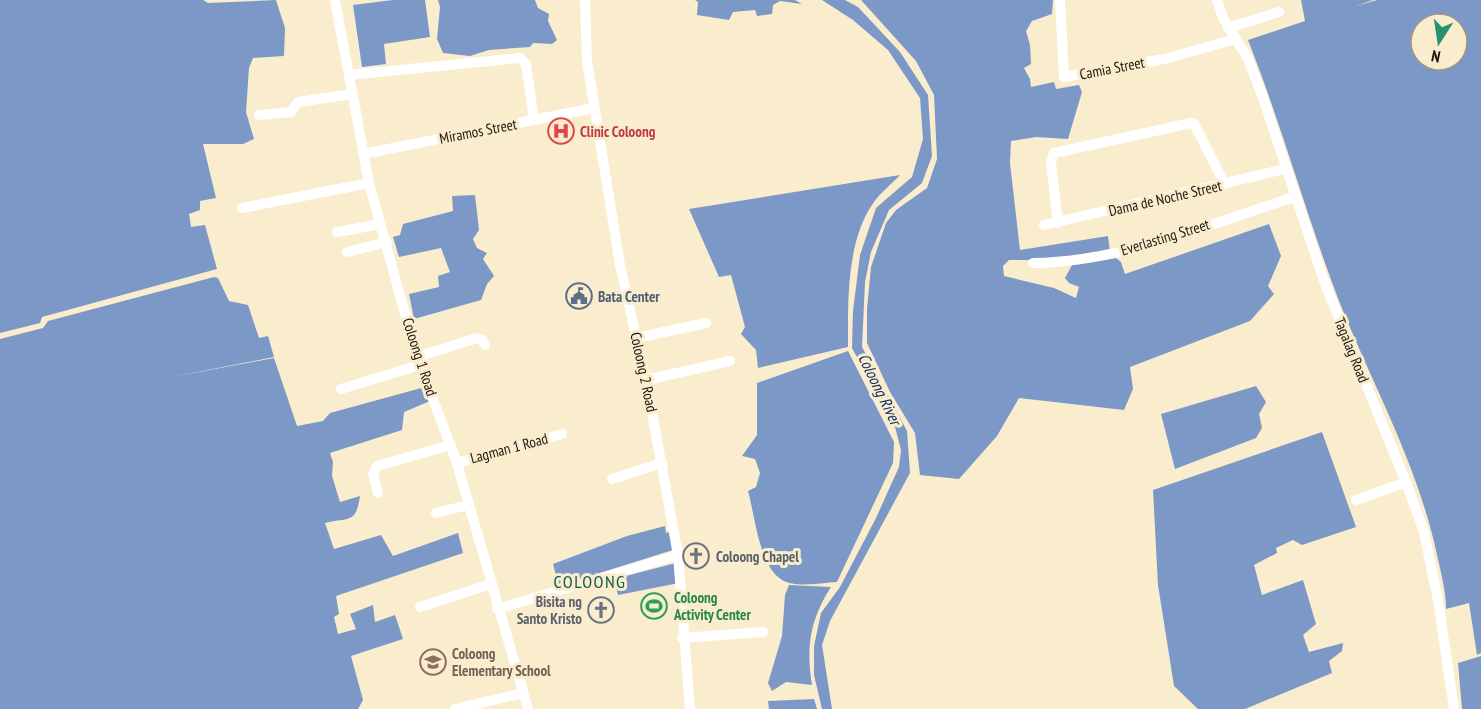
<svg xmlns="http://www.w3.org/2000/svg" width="1481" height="709" font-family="'PT Sans Narrow',sans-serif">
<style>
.water{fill:#7c98c7;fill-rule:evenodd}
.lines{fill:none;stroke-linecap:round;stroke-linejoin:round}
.street{stroke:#fff;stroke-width:10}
.labels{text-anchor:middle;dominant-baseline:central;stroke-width:6;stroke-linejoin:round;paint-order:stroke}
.street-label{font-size:15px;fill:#1e190e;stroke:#faedce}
.health-label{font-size:15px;font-weight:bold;fill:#be3a42;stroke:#faedce;text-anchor:start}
.service-label{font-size:15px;font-weight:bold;fill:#4e5e75;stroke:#faedce;text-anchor:start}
.worship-label{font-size:15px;font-weight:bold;fill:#5b616d;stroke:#faedce;text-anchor:start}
.leisure-label{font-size:15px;font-weight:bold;fill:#27864d;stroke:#faedce;text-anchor:start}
.education-label{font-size:15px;font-weight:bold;fill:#785e54;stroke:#faedce;text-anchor:start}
.water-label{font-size:16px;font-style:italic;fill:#0e2e67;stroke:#faedce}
.quarter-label{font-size:18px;letter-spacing:1.5px;fill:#105c46;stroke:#faedce}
</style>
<rect width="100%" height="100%" fill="#faedce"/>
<g class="water">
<polygon points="0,0 203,0 208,3 276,0 285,28 284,56 253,58 249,68 246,112 254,139 243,144 203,144 216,198 200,201 200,210 189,214 191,227 205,225 217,269 42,317 40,323 0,333"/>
<polygon points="393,0 425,0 430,37 384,44 386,64 362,67 353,5"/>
<polygon points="438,0 535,0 538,8 549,14 548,21 557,40 552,44 533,43 530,47 489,50 470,56 443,53 437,39 440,7"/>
<polygon points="695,0 795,0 802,4 780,1 773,5 772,14 757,16 755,10 733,12 729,20 697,15 698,2"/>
<polygon points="822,0 845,0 858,7 900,52 928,95 932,156 922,183 889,210 871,252 865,282 862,347 907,431 910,473 830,621 822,645 832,709 822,709 814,675 814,646 821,613 840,587 876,518 899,467 901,450 895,427 852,348 853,311 860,255 876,208 912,177 923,139 920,98 888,50 853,20"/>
<polygon points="861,0 1053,0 1052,14 1032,21 1026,31 1030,45 1031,64 1024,68 1030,79 1031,87 1054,82 1056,89 1079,85 1082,92 1068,139 1036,137 1011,141 1010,163 1020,250 1108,236 1110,252 1058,260 1009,260 1003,266 1004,276 1054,288 1076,298 1079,287 1069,283 1065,278 1072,265 1116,258 1121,262 1125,274 1269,224 1281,256 1268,286 1274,294 1250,321 1130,367 1133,389 1124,410 1019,398 997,436 959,479 920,475 915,433 890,392 867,343 867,309 871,267 886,223 896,210 927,188 937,159 934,95 916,61"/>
<path d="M1301,0H1373L1356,6L1377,0H1481V653L1477,655L1469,603L1446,609C1446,591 1441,573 1437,555C1418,465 1373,386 1339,301C1306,215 1282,126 1248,40L1305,21ZM1421,24H1457V60H1421Z"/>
<path d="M900,175C892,184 881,192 874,202C846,241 848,302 848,347L758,368L756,350L741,334L745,327L731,275L719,277L689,209Z"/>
<polygon points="475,195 479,230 473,239 477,248 487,253 483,259 494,276 487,284 481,300 414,319 409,294 439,287 438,276 450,272 441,248 399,257 393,237 400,235 403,224 453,211 452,196"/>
<path d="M214,277L218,278L229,301L248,305L259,338L268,336L274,357L167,378L274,358L297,426L323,421L330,413L425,387L430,401L404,412L402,430L330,453L333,462L332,476L340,502L360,496C356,525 348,517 325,523L334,549L381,535L393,556L458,533L463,553L336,596L339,614L334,617L338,634L356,629L350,614L373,605L375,622L395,615L403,639L351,656L363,700L358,709H0V339L43,328L48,321Z"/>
<path d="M848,351L894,442L893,463L837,582C821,583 796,588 782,580C759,566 755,516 748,491L756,487L760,473L755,459L742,456L757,435V383Z"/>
<polygon points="1256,386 1266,402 1259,414 1262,428 1256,438 1175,469 1161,414"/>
<polygon points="1322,432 1356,527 1302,545 1293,540 1276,548 1277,553 1254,565 1262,595 1303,580 1316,624 1303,635 1309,652 1343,643 1342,651 1329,661 1332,673 1245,709 1198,709 1174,686 1158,585 1153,490"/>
<polygon points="665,526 666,533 672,531 676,549 559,586 553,564 627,536"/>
<polygon points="676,563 679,583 618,595 614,579"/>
<path d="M789,585L831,587C810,620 806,646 812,685L786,682L772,691L768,683L782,636L785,595Z"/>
<polygon points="1481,656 1481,709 1462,709 1458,663"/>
<polygon points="814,699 817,709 769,709 768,701"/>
</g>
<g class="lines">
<g class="street">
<polyline points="335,0 369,183 417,357 457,463 528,709"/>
<polyline points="585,0 587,61 620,265 646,380 678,555 690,709"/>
<polyline points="1060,0 1064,77 1164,59 1236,39"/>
<polyline points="1217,0 1223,18 1248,59 1262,95 1324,281 1406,482 1424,532 1438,600 1454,709"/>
<polyline points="1228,28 1279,12"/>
<polyline points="349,75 520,58 526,64 534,120"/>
<polyline points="259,115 291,112 298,102 352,94"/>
<polyline points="363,154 594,108"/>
<polyline points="242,208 369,183"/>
<polyline points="1058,223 1051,162 1054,153 1191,123 1194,124 1225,184"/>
<polyline points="1044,225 1285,169"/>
<polyline points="337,232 381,224"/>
<polyline points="347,252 387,242"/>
<path d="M1033,263C1122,262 1210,224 1294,197"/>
<polyline points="636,338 706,323"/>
<polyline points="417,357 477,338 482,340 485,345"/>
<polyline points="646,380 730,361"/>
<polyline points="341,389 420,365"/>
<polyline points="457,463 562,434"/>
<polyline points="612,479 662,463"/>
<polyline points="378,493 373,474 377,466 451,445"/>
<polyline points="1356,500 1406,482"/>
<polyline points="436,513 468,505"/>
<polyline points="420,607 491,584"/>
<polyline points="497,609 678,555"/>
<polyline points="682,638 763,632"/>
<polyline points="455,709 523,693"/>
</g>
</g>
<defs>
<g id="hospital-ring" transform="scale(1.35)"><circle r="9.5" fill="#faedce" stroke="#e0444e" stroke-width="1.5"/><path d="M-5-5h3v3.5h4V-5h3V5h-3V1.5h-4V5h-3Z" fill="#e0444e"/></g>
<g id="civic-ring" transform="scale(1.35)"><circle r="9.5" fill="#faedce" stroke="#5c6f8a" stroke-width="1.5"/><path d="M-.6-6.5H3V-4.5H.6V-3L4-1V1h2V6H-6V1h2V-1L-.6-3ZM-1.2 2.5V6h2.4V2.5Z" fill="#5c6f8a"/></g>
<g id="church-ring" transform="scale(1.35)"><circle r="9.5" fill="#faedce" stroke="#6b7280" stroke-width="1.5"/><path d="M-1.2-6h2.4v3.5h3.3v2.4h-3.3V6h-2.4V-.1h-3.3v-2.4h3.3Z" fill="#6b7280"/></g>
<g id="stadium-ring" transform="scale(1.35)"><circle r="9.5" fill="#faedce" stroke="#2e9e5b" stroke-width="1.5"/><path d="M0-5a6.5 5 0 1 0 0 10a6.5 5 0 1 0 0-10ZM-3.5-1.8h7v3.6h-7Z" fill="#2e9e5b"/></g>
<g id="school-ring" transform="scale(1.35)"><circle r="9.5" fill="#faedce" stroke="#8d6e63" stroke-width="1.5"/><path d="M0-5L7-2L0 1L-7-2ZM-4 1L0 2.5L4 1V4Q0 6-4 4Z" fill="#8d6e63"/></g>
</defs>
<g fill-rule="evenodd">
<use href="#hospital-ring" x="561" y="131"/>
<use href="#civic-ring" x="579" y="296"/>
<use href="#church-ring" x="696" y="556"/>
<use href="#stadium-ring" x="654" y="606"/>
<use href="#church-ring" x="601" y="610"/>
<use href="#school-ring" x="433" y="662"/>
</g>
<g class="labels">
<g class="street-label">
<text transform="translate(1112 68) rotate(-11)">Camia Street</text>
<text transform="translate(478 131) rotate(-11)">Miramos Street</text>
<text transform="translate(1165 198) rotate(-13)">Dama de Noche Street</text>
<text transform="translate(1165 237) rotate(-17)">Everlasting Street</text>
<text transform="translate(1352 350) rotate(68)">Tagalag Road</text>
<text transform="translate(420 357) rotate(72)">Coloong 1 Road</text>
<text transform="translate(644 372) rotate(78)">Coloong 2 Road</text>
<text transform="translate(509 448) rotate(-15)">Lagman 1 Road</text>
</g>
<g class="health-label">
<text x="580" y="131">Clinic Coloong</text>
</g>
<g class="service-label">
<text x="598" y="296">Bata Center</text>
</g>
<g class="worship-label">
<text x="716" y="556">Coloong Chapel</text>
<text x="582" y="601" text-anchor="end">Bisita ng<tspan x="582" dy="17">Santo Kristo</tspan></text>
</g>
<g class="leisure-label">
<text x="674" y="597">Coloong<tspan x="674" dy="17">Activity Center</tspan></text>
</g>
<g class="education-label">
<text x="452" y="653">Coloong<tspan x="452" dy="17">Elementary School</tspan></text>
</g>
<g class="water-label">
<text transform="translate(880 389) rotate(64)">Coloong River</text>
</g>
<g class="quarter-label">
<text x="590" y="581">COLOONG</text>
</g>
</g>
<g transform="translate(1439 42) rotate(192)"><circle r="28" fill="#faedce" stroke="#a29881" stroke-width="1.5"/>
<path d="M0-4.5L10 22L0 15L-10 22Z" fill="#269271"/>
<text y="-9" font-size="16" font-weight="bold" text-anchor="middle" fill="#1e190e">N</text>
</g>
</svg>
